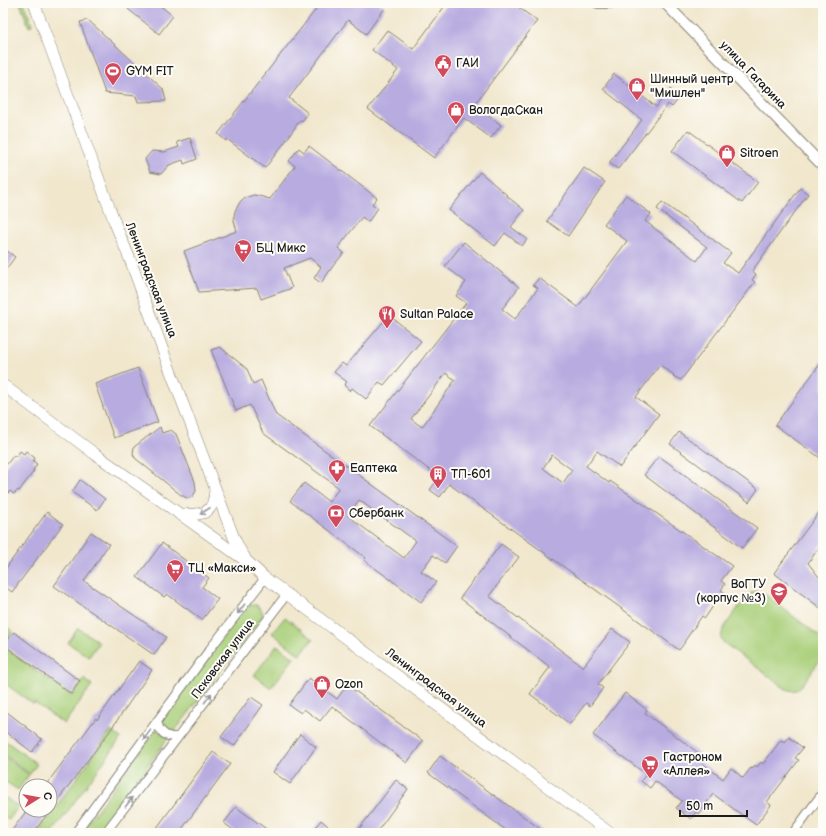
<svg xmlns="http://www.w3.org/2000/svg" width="826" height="836" font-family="'Balsamiq Sans',sans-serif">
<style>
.green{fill:#a9cf79;stroke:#62764a}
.building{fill:#b7abe0;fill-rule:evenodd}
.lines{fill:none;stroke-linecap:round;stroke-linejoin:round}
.minor-casing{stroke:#868274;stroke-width:10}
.tertiary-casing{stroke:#868274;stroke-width:12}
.secondary-casing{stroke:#868274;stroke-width:12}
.minor{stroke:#fff;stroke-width:8}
.tertiary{stroke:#fff;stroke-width:10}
.secondary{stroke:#fff;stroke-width:11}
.oneway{stroke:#999}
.labels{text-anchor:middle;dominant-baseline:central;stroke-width:4;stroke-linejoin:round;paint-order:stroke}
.poi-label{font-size:12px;fill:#1c1c1c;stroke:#fdfcf7;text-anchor:start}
.street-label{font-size:12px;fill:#1c1c1c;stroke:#fdfcf7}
</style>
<rect width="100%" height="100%" fill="#fdfcf7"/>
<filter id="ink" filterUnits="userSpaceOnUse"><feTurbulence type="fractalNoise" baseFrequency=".025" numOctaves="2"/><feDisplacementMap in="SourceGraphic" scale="8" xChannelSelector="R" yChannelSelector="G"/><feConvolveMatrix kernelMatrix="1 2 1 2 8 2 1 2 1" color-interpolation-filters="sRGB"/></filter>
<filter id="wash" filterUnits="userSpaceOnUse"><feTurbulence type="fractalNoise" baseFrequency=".012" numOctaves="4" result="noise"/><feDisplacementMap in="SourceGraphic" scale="16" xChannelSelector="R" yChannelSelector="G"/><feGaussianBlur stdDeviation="0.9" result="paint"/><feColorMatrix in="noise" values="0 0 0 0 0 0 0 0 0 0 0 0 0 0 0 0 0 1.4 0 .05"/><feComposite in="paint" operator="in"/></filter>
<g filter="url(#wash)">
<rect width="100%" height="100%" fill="#f1e7cd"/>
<g class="green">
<polygon points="20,3 24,3 32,25 29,27"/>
<path d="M756,591L763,593L823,639V656L802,685C797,691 793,692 786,689L724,643L721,638L723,629L745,598L751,593Z"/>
<path d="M249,605H257C260,608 262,610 263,614L261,618L174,732L170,735L160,723L243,610Z"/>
<polygon points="285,617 313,639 300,655 272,633"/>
<polygon points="4,625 13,631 3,645 3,627"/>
<polygon points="78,628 99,642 89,657 68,643"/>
<polygon points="277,645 294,658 271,688 254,675"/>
<polygon points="6,649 72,696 84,679 92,685 64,724 35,703 33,704 3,682 3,653"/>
<polygon points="157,729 168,738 98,833 80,833"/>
<polygon points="111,731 121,738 52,833 37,833"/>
<polygon points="3,739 37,764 30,774 3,754"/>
<polygon points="3,756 29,775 18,790 3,780"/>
<polygon points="3,796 18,807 9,820 3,817"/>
</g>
<g id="blocks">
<g class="building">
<polygon points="133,3 157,3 173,16 159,34 128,9"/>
<polygon points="321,3 379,3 385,8 366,34 348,20 289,98 308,113 302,121 300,120 285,142 265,168 227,139 226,141 218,134"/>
<polygon points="447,3 513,3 537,21 474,105 501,125 491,138 464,118 434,158 368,109 398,70 372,50 387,30 413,49"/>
<polygon points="88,20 163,89 166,101 138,102 136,96 105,93 80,22"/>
<polygon points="614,74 656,107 670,89 680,97 672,107 668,104 618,169 609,163 642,120 603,89"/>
<polygon points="688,130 758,182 742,203 672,151"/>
<polygon points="190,138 197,159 184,164 183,160 169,165 161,174 150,172 145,159 152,151 164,152 179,147 177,142"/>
<polygon points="309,146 377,198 372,204 378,208 368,222 362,217 338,248 344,253 333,266 321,283 314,278 321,267 310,258 284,268 292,288 261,299 257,288 199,292 184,251 237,231 234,221 234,216 235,211 240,202 244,198 254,195 259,196 270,199 295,166 289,161 299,148 304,152"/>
<polygon points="584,168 605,182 568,236 547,221"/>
<polygon points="480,172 508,196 508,197 524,210 511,227 527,239 522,246 505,233 495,246 449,210"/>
<path d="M800,188L808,194L752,271L756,274L752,280L755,282L681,380L673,376L674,375L660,365L636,397L659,414L620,467L597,451L586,466L609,483L610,481L732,566L721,581L725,584L721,590L727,595L721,603L717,600L705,618L702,616L684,642H685L679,650L449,484L440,497L430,490L439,477L370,426L466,303L456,296L466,282L445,266L464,242L519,287L502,309L515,319L538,288L533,285L539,278L578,307L627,241L604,224L626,195L651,214L645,221L697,261L707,247L657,209L662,202L731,253L723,263L738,273ZM446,373L455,380L422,427L411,419ZM552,455L572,470L563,483L543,468Z"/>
<polygon points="3,248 15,257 3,273"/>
<polygon points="389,315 421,341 384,385 379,382 366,399 352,388 350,391 344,385 347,382 334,372 342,363 346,366"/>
<path d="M220,347L247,369L253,384L261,380L276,415L457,546L445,563L433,555L421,571L436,582L421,602L364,560L366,558L290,501L304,483L329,502L339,488L263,433L250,405L236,411L211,350ZM359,500L416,541L404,558L348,516Z"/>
<polygon points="823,360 823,460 775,425"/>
<polygon points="138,368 158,422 114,438 95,384"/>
<polygon points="160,427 162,433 171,430 176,434 195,482 196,491 193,496 187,498 181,495 135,458 133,454 134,447"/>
<polygon points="679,432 758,489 749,502 670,444"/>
<polygon points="20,451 24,454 26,451 35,458 33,461 37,464 33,470 34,471 19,491 18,490 14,494 10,491 8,493 3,489 3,469 14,455 16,457"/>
<polygon points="659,456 757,528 742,548 644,475"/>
<polygon points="80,480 105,499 97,510 72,492"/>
<polygon points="823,507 823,542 808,563 823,582 823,610 774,573"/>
<polygon points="47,512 63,524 12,592 3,585 3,572"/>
<polygon points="91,532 109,544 84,581 166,637 154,655 54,586"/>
<polygon points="162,543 209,578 202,587 218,599 202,620 167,594 164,597 137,577"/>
<polygon points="501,544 519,557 489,596 583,667 612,629 630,642 598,684 603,688 590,706 586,703 570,724 530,694 550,667 460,598"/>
<polygon points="14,632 80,681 71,694 4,645"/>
<polygon points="139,661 152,670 109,732 33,833 10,833 27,810 50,810 50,786 45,786 96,718 97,720"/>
<polygon points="309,678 337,699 347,685 423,741 407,763 332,706 320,721 304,709 301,713 289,705"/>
<polygon points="625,693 647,710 645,713 705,758 702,763 723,779 731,768 743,778 751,768 752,769 755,765 757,767 761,762 763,764 781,740 785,742 789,737 803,748 795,758 799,760 767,802 771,805 756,825 713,794 698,814 696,812 691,819 676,808 682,801 655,781 650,788 641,781 646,774 593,735"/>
<polygon points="251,697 263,705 234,746 221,737"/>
<polygon points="3,709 42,739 32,752 3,730"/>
<polygon points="300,734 316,747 290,784 273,772"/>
<polygon points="213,752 230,764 179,833 153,833"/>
<polygon points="440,756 546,833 510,833 428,773"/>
<polygon points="396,780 408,789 376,833 356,833"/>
<polygon points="236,807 272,833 237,833 224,823"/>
<polygon points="321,820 328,826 322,833 311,833"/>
</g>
</g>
</g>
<g filter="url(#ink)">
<use href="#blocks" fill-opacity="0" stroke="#868274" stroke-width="1"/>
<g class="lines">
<g class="minor-casing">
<g id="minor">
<path d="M157,721C159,732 166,738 177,737"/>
<polyline points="75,833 210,649 265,578"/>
<polyline points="105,833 287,594"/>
<polyline points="793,833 821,795"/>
</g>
</g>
<g class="tertiary-casing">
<g id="tertiary">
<polyline points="598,3 610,3"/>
<polyline points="665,3 823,166"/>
</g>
</g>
<g class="secondary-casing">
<g id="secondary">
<polyline points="34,3 115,223 131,262 166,359 234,538 239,548 245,558"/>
<polyline points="3,385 95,454 249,563 265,578 610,833"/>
<path d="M179,514C202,515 214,516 215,489"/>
</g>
</g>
<use href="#minor" class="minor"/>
<use href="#tertiary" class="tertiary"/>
<use href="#secondary" class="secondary"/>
</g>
<defs><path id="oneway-shaft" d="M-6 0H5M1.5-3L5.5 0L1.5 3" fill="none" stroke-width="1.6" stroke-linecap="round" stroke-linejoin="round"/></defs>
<g class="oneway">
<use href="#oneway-shaft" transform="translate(205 511) rotate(147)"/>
<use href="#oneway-shaft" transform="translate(241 609) rotate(127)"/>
<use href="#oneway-shaft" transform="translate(208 698) rotate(-53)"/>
<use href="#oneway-shaft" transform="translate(147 735) rotate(126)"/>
<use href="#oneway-shaft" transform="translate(129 802) rotate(-53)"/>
</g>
</g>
<defs>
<g id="civic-pin" transform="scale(0.9)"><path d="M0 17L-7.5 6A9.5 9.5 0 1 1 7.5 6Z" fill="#d1495b" stroke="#fdfcf7"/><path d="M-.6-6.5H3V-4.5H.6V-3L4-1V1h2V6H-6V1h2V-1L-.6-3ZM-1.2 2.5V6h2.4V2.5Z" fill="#fff"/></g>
<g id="stadium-pin" transform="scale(0.9)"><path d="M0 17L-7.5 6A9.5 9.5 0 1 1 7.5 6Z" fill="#d1495b" stroke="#fdfcf7"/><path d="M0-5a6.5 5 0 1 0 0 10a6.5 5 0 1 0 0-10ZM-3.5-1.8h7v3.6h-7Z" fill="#fff"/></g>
<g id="shop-pin" transform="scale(0.9)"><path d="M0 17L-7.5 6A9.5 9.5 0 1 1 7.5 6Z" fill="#d1495b" stroke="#fdfcf7"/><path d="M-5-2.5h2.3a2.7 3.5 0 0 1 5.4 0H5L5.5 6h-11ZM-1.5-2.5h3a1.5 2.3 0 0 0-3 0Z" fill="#fff"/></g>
<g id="supermarket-pin" transform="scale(0.9)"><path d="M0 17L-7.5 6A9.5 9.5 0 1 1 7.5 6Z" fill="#d1495b" stroke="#fdfcf7"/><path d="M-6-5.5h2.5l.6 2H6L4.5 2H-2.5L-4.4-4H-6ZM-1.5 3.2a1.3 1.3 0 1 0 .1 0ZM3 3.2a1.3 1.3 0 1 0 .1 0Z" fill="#fff"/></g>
<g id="restaurant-pin" transform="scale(0.9)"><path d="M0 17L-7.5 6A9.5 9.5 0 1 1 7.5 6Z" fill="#d1495b" stroke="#fdfcf7"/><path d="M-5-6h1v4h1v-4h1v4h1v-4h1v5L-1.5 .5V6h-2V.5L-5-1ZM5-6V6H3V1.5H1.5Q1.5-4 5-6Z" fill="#fff"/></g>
<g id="pharmacy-pin" transform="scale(0.9)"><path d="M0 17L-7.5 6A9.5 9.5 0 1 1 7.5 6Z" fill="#d1495b" stroke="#fdfcf7"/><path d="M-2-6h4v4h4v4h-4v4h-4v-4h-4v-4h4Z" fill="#fff"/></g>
<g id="building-pin" transform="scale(0.9)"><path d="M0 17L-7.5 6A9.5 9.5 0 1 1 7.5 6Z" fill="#d1495b" stroke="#fdfcf7"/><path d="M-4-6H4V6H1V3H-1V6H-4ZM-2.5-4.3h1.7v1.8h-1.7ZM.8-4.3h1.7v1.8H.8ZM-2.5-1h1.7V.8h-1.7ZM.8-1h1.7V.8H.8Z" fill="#fff"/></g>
<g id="bank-pin" transform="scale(0.9)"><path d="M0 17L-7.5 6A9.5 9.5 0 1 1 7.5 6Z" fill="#d1495b" stroke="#fdfcf7"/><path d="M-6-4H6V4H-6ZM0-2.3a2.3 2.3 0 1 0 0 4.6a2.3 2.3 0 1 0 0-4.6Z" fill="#fff"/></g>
<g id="university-pin" transform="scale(0.9)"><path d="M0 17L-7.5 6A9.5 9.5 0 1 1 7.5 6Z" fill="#d1495b" stroke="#fdfcf7"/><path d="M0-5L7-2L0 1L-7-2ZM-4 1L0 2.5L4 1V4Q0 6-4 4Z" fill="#fff"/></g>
</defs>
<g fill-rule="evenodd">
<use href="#civic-pin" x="443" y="63"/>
<use href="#stadium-pin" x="113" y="71"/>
<use href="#shop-pin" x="637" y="86"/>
<use href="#shop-pin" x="456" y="110"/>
<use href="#shop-pin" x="727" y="153"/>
<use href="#supermarket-pin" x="243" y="248"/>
<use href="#restaurant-pin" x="387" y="314"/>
<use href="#pharmacy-pin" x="337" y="468"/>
<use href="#building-pin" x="438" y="474"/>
<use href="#bank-pin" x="336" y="513"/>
<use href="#supermarket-pin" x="175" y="568"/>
<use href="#university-pin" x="779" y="591"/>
<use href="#shop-pin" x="322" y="684"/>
<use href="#supermarket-pin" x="650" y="764"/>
</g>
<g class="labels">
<g class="poi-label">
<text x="456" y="63">ГАИ</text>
<text x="126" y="71">GYM FIT</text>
<text x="650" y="79">Шинный центр<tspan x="650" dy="14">"Мишлен"</tspan></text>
<text x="469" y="110">ВологдаСкан</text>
<text x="740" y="153">Sitroen</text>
<text x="256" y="248">БЦ Микс</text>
<text x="400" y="314">Sultan Palace</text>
<text x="350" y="468">Еаптека</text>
<text x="451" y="474">ТП-601</text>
<text x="349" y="513">Сбербанк</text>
<text x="188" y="568">ТЦ «Макси»</text>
<text x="766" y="584" text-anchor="end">ВоГТУ<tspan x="766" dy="14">(корпус №3)</tspan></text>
<text x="335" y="684">Ozon</text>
<text x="663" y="757">Гастроном<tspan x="663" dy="14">«Аллея»</tspan></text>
</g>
<g class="street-label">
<text transform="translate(753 75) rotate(46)">улица Гагарина</text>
<text transform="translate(151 280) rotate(69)">Ленинградская улица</text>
<text transform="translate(223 659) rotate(-53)">Псковская улица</text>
<text transform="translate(436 688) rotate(37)">Ленинградская улица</text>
</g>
</g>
<rect width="826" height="836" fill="none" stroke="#fdfcf7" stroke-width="16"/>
<g transform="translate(38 798) rotate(79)"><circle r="19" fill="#fdfcf7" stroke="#a3a29f"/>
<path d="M0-3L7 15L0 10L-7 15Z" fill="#d1495b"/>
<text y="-6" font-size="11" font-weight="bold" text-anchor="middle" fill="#1c1c1c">С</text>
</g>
<path d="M680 810v6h67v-6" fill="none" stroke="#1c1c1c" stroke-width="2"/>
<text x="686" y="810" font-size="12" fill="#1c1c1c" stroke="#fdfcf7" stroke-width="3" paint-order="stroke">50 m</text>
</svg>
